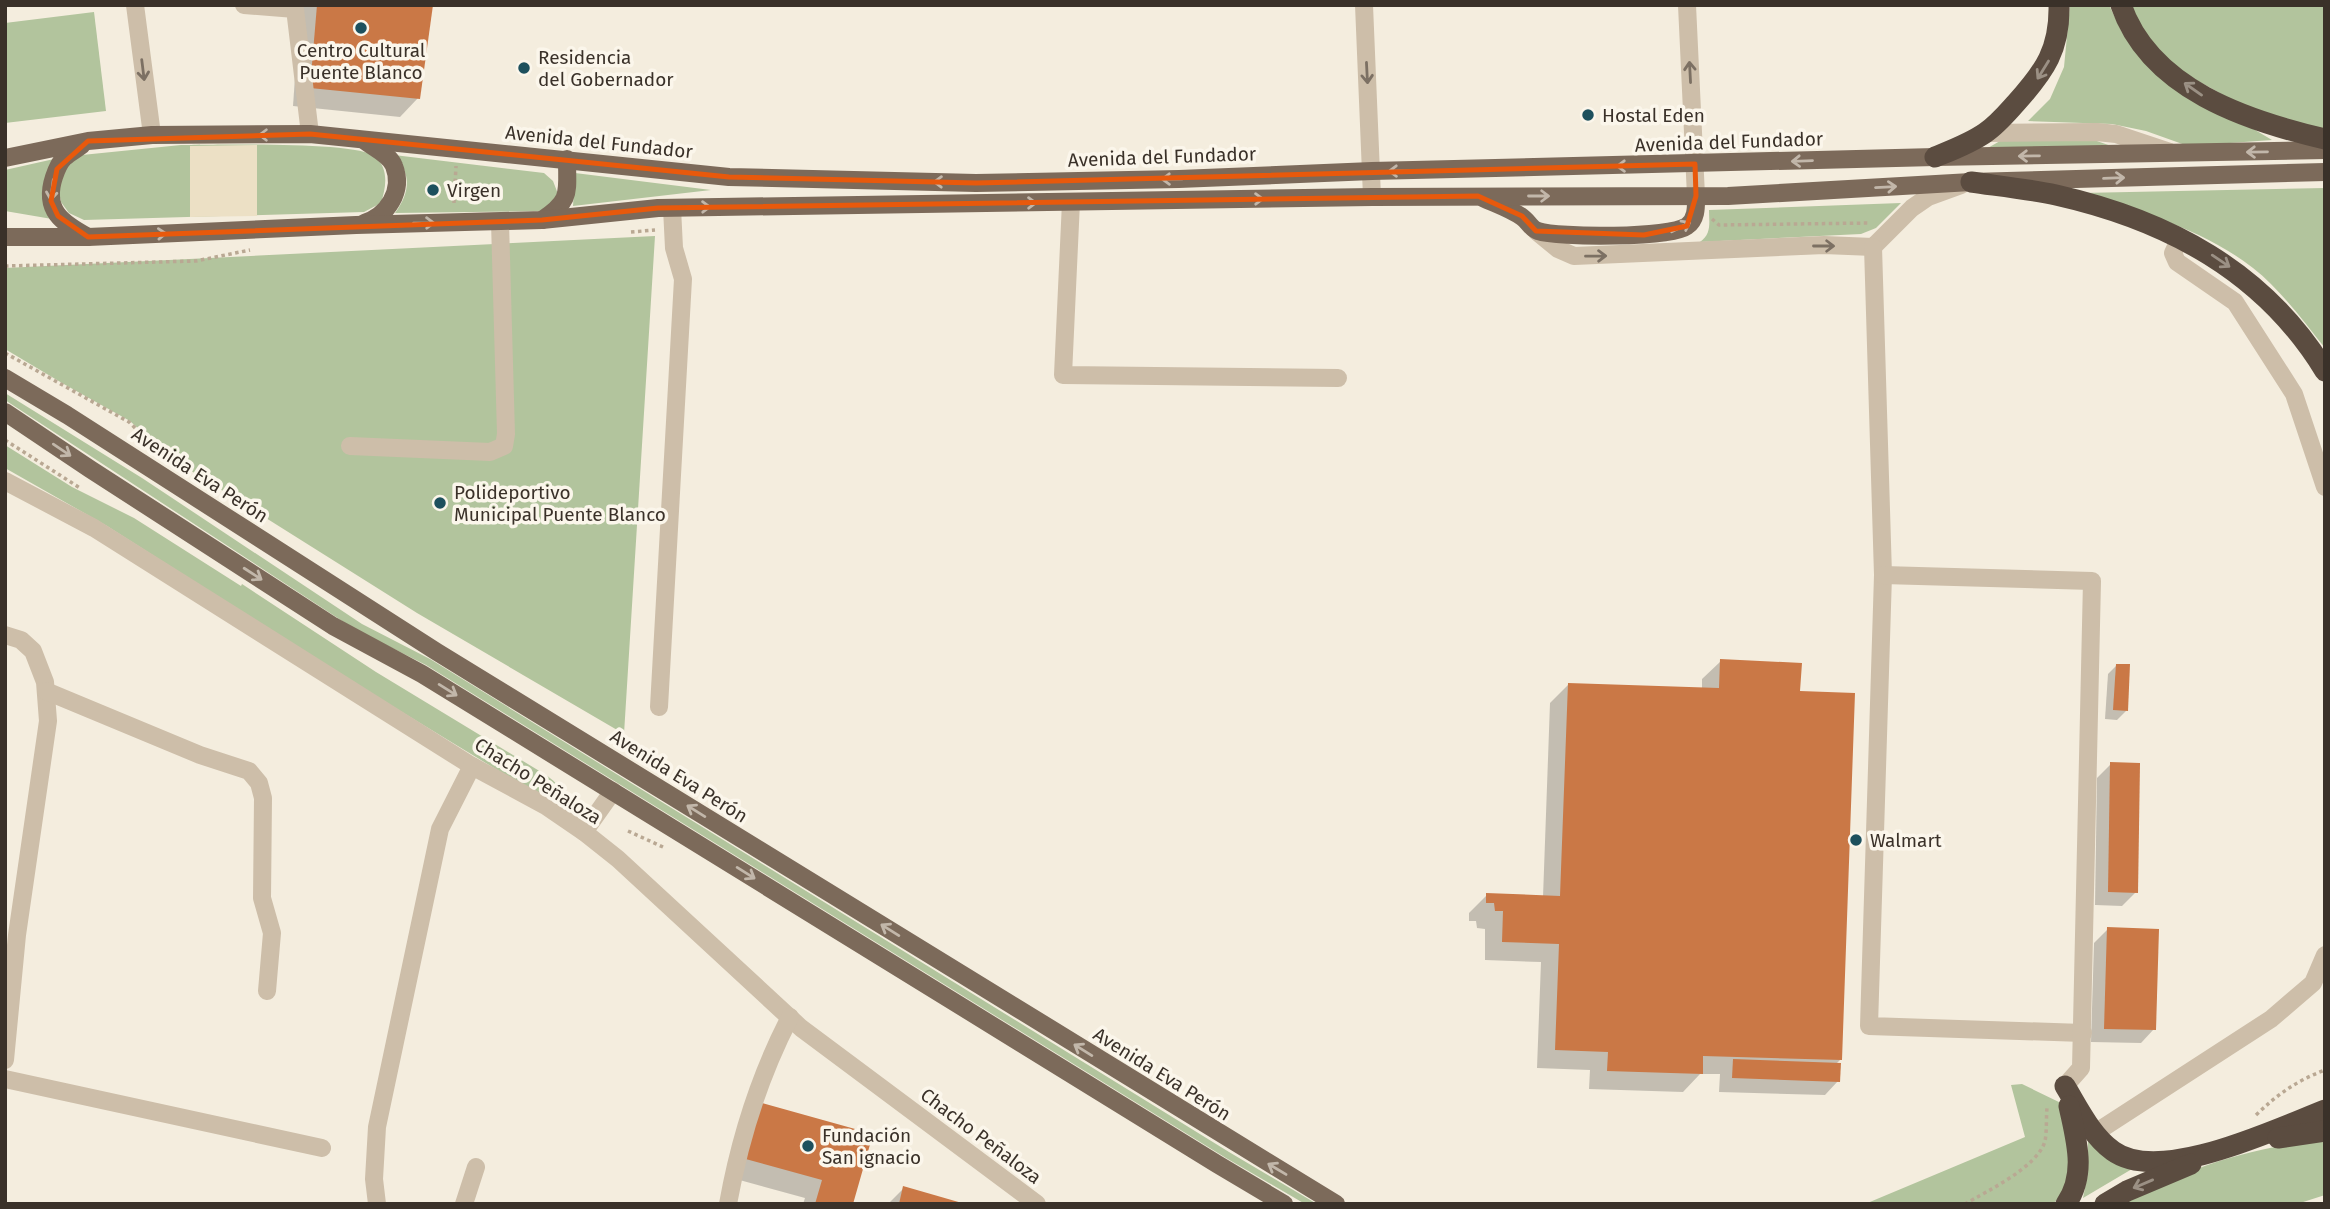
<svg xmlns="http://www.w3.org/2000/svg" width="2330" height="1209" font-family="'Fira Sans',sans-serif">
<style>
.green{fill:#b2c49d}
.plaza{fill:#ece0c5}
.shadow{fill:#0003}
.building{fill:#ca7846}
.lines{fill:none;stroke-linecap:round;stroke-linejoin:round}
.path{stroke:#b9a893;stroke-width:3.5;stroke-dasharray:3.5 3.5;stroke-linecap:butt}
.minor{stroke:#cdbea9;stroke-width:18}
.major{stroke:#7c6a5a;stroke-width:18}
.highway{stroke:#5b4c40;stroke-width:21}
.oneway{stroke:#7c7063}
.oneway2{stroke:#9b9084}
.oneway3{stroke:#c2b7aa}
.marked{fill:none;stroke:#e8590c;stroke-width:5;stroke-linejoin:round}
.poi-dot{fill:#1d505d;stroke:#fbf6eb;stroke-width:2.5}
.labels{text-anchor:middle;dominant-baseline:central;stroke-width:7;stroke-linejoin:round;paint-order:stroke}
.poi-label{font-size:19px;fill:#3a3129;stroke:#fbf6eb;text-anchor:start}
.street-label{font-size:19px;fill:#3a3129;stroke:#fbf6eb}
</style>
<rect width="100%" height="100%" fill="#f4edde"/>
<g class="green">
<polygon points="2070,5 2109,5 2122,32 2149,67 2272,140 2188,146 2146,131 2112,124 2028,121 2050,99 2064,67"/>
<polygon points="2129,5 2325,5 2325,131 2247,108 2180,71 2153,46"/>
<polygon points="94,12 106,111 5,123 5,23"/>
<polygon points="2094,140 2117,148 1986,149 2000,141"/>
<path d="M181,145C212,145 359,141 376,157C389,170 386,187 381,203L364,212L84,220L69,213L61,202L58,188L68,163L82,155Z"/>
<path d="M394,155L544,173L553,181L558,194L551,204L540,211L395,213C410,193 412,173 394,155Z"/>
<path d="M54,159C43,184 39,193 52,219L5,211V170Z"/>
<polygon points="575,173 711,190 573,206"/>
<path d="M2325,188V348C2304,322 2280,289 2253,268C2203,229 2141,212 2081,193Z"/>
<path d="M1901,203L1876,228L1861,234L1700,242C1712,234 1709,222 1709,210Z"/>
<polygon points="655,236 624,734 417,613 169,457 130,421 62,383 5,349 5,268"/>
<polygon points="5,393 142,478 362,624 430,659 1229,1152 1317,1204 1305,1204 1226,1158 426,665 356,630 5,400"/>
<path d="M5,445L72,487L134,518L241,586L242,584L376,672L546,775C554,781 560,785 559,795L554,799H545L341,675L107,526L5,468Z"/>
<path d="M2022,1084L2063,1104C2068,1138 2081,1177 2053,1204H1865L2025,1137L2011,1085Z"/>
<polygon points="2088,1137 2132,1169 2083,1198 2088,1173"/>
<path d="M2325,1138V1195L2297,1204H2120C2144,1193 2169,1179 2194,1170C2236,1154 2280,1145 2325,1138Z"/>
</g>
<polygon class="plaza" points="257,145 257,216 190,217 190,146"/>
<g class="shadow">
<polygon points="300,5 431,5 418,98 400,117 293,106"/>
<polygon points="1721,661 1798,693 1840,1060 1836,1064 1838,1081 1825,1095 1719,1092 1720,1074 1700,1074 1683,1092 1589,1089 1590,1070 1537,1068 1541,962 1485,960 1485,929 1477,928 1476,921 1469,921 1469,913 1487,895 1543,897 1550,703 1568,685 1702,689 1702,679"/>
<polygon points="2117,665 2126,711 2117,720 2105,719 2108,674"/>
<polygon points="2111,764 2136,892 2122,906 2095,905 2097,778"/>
<polygon points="2108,929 2154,1029 2141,1043 2091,1042 2094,943"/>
<polygon points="759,1104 851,1204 803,1204 805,1198 725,1176"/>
<polygon points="904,1188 959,1204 888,1204"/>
</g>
<g class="building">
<polygon points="317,5 433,5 420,99 310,88"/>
<polygon points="1720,659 1802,663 1800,691 1855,693 1842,1060 1703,1056 1703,1074 1607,1071 1608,1052 1555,1050 1559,944 1502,942 1503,911 1495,911 1494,903 1486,903 1486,893 1560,896 1568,683 1719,688"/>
<polygon points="2116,664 2130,664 2128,711 2113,710"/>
<polygon points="2110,762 2140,763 2138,893 2108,892"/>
<polygon points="2107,927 2159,929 2156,1030 2104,1029"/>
<polygon points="1733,1059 1841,1063 1840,1082 1732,1078"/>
<polygon points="758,1102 873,1134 853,1204 815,1204 822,1180 742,1158"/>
<polygon points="903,1186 962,1203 962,1204 899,1204"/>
</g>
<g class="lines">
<g class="path">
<polyline points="454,203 456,166"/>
<polyline points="1712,219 1719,225 1870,223"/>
<polyline points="631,232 655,230"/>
<polyline points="5,266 196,261 250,250"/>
<polyline points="5,353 129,422 152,445"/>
<polyline points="5,440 80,488"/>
<polyline points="628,831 663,847"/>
<path d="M2256,1115C2278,1094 2296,1081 2325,1070"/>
<path d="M1965,1204C1987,1191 2038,1167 2045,1141C2047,1131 2046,1118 2047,1108"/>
</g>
<g class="minor">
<polyline points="135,5 152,135"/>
<polyline points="244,5 295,9 310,134"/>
<polyline points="1364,5 1372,197"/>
<polyline points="1687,5 1696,196"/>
<polyline points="1985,133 2097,132 2116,134 2170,152"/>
<polyline points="1071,202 1063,375 1338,378"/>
<polyline points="1536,231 1558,249 1574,256 1824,245 1873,247 1912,208 1928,197 1961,185"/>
<polyline points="2180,238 2173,253 2177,262 2235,302 2294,394 2325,487"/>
<polyline points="1873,247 1883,575 1869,1026 2083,1033"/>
<polyline points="350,446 490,452 504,446 506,434 500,222"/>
<polyline points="5,481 94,528 472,766 546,806 584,832 618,859 801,1028 1037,1204"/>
<polyline points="1883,575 2092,581 2081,1068 2065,1086"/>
<polyline points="5,635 21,640 33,651 45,682 48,721 17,935 5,1060"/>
<polyline points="46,691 200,755 249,771 259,783 263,798 262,898 272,933 267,991"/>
<polyline points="659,707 683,279 674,248 672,208"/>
<polyline points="584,832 613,791"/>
<polyline points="5,1079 322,1148"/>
<polyline points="2095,1133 2271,1019 2313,983 2325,955"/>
<polyline points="377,1204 374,1179 377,1127 440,829 472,766"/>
<polyline points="464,1204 476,1167"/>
<path d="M728,1204C740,1137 759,1077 790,1017"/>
</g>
<g class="major">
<path d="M82,145C77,149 69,153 64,158C59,163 56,171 54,177C43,210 62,223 88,237"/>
<polyline points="5,158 88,141 152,135 310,134 729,177 976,183 1179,179 1372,171 1935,157 2325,150"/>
<path d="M1483,198C1496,204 1511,209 1522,217C1528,221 1531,229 1538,231C1558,238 1671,238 1687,226C1697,219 1696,206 1696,196"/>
<path d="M542,220C572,200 567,193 567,159"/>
<path d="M364,223C387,216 404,191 394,166C390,155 374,148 365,141"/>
<polyline points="5,237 88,237 356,225 542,220 658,208 1372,197 1728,196 1971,182 2325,172"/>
<polyline points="5,378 67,415 437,652 1336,1204"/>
<polyline points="5,412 90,469 333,626 422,674 1217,1164 1284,1204"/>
</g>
<g class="highway">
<path d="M2121,5C2150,89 2247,121 2325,139"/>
<path d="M1935,157C1952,150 1969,144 1985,133C1997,125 2007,113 2016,103C2045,71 2060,49 2059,5"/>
<path d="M1971,182C1999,186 2028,189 2056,195C2167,220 2264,271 2325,371"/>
<path d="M2065,1086C2079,1109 2091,1135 2113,1151C2160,1185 2276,1129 2325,1110"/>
<polyline points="2278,1138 2325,1131"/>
<path d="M2066,1204C2087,1174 2076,1139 2069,1106"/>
<polyline points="2105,1204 2127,1191 2191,1164"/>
</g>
</g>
<defs><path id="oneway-shaft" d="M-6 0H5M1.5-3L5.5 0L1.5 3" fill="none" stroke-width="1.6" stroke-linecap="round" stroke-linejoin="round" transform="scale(1.75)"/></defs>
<g class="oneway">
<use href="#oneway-shaft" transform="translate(143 70) rotate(83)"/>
<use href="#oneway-shaft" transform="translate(1690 72) rotate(-93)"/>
<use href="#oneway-shaft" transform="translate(1367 73) rotate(87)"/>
<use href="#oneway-shaft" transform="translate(1824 246)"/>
<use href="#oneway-shaft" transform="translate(1596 256) rotate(-1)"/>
</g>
<g class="oneway2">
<use href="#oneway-shaft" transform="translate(2043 70) rotate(122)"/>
<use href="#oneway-shaft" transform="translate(2193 89) rotate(-145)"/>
<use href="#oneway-shaft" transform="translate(2221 261) rotate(34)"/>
<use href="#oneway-shaft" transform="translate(2143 1184) rotate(157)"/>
</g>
<g class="oneway3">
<use href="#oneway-shaft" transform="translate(269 135) rotate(180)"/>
<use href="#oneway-shaft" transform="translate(2257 152) rotate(179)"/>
<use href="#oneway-shaft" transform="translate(2029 156) rotate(179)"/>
<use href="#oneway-shaft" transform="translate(1802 161) rotate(178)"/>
<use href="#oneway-shaft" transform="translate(1627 166) rotate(179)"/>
<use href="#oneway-shaft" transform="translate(1399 171) rotate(179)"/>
<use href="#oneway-shaft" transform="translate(2114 178) rotate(-2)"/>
<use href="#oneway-shaft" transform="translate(1172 179) rotate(179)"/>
<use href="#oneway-shaft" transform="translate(944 182) rotate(-179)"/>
<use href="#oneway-shaft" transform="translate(1886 187) rotate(-3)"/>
<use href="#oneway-shaft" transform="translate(52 190) rotate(97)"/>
<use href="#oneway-shaft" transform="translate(1539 196)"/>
<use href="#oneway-shaft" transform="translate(1253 199) rotate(-1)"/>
<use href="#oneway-shaft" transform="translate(1026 203) rotate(-1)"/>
<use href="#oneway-shaft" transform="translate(700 207) rotate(-1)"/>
<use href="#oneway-shaft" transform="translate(424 223) rotate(-1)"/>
<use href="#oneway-shaft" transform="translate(1681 227) rotate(-27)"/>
<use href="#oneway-shaft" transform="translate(156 234) rotate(-3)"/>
<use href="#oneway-shaft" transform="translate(62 450) rotate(34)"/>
<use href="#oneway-shaft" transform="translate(253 574) rotate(33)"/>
<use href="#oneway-shaft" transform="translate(448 690) rotate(32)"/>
<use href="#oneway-shaft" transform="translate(696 811) rotate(-148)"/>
<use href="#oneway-shaft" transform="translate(746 873) rotate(32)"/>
<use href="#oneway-shaft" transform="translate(890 930) rotate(-148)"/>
<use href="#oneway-shaft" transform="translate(1083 1050) rotate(-148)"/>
<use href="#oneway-shaft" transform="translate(1277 1169) rotate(-149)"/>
</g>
<path class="marked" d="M310,134L729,177L976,183L1695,164L1696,196L1687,226L1644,235L1536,231L1522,216L1478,196L658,208L542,220L88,237L58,216L51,201L57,169L88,141Z"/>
<g class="poi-dot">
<circle cx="361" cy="28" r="7"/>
<circle cx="524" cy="68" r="7"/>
<circle cx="1588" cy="115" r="7"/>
<circle cx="433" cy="190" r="7"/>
<circle cx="440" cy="503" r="7"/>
<circle cx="1856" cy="840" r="7"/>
<circle cx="808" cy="1146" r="7"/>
</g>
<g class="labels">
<g class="poi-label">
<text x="361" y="50" text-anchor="middle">Centro Cultural<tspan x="361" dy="22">Puente Blanco</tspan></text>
<text x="538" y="57">Residencia<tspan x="538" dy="22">del Gobernador</tspan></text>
<text x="1602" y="115">Hostal Eden</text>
<text x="447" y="190">Virgen</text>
<text x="454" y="492">Polideportivo<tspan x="454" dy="22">Municipal Puente Blanco</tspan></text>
<text x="1870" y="840">Walmart</text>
<text x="822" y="1135">Fundación<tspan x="822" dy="22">San ignacio</tspan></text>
</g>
<g class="street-label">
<text transform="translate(599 142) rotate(6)">Avenida del Fundador</text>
<text transform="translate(1729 142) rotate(-2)">Avenida del Fundador</text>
<text transform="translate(1162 157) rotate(-2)">Avenida del Fundador</text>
<text transform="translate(200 475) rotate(33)">Avenida Eva Perón</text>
<text transform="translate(679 776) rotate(32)">Avenida Eva Perón</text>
<text transform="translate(538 781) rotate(32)">Chacho Peñaloza</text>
<text transform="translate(1162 1074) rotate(32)">Avenida Eva Perón</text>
<text transform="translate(981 1136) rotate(37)">Chacho Peñaloza</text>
</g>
</g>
<rect width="2330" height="1209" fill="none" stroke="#3a3129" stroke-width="14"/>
</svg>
